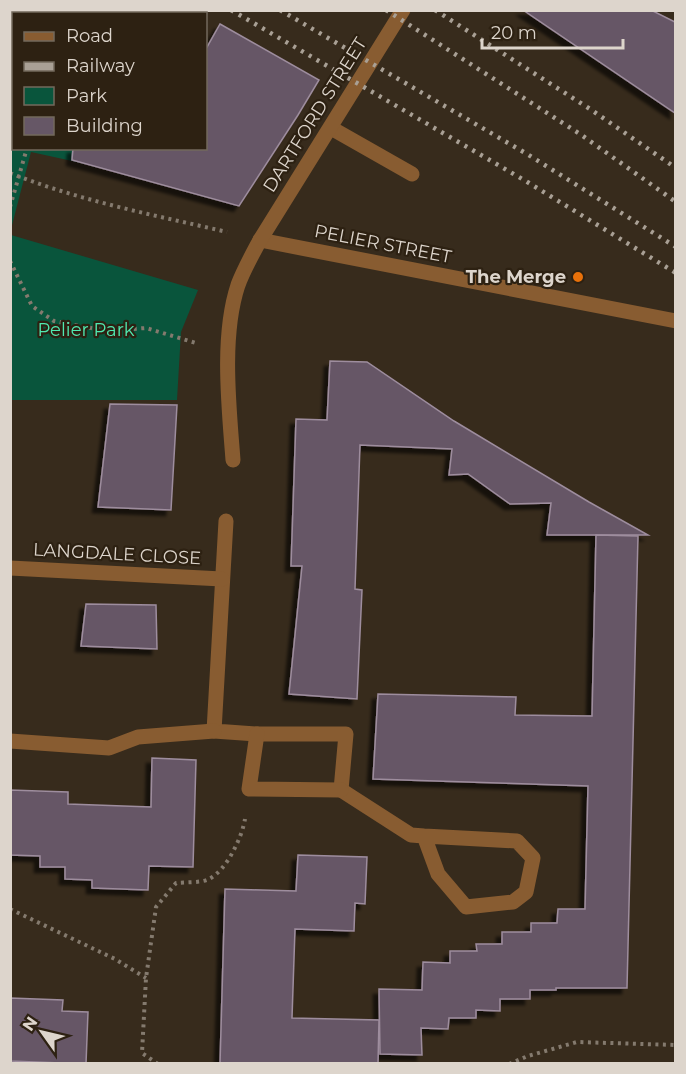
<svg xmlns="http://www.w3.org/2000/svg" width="686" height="1074" font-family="Montserrat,sans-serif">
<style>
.green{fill:#09553c}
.building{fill:#665766;stroke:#9e8d9e;stroke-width:1.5;filter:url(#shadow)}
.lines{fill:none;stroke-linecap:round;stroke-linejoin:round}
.path{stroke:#847a6e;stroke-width:4;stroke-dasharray:3 4.5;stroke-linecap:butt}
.minor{stroke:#885c31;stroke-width:15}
.rail{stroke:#a9a095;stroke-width:4.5;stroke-dasharray:3 6;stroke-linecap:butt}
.food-dot{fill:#e8710a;stroke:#2d2112;stroke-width:2}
.labels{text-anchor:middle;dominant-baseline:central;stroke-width:4.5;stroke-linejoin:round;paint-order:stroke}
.street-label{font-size:18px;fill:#ddd5cc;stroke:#2d2112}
.poi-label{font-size:18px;font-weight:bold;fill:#ddd5cc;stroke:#2d2112;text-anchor:end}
.park-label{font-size:18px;fill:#50e9b0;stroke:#2d2112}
</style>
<defs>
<filter id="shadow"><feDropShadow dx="-5.5" dy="5.5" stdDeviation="1.5" flood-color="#0009"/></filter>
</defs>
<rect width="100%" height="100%" fill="#372b1c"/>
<g class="green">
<polygon points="11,11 144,11 143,14 14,14 14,148 100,149 95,166 31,152 11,229"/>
<polygon points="11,235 198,290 181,332 177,400 11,400"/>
</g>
<g class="building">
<polygon points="523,10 651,10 675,22 675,113"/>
<polygon points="220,24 319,80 298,115 239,206 72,160 73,148 206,148 206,49"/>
<polygon points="330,361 367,362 454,421 589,502 648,535 547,535 551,503 510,504 468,474 449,475 452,449 360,445 355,589 362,590 357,699 289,694 302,566 291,566 296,419 327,420"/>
<polygon points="110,404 177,405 171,510 98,507"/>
<polygon points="596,535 638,536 627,988 556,988 556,990 530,990 530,999 500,999 500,1011 476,1010 476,1018 449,1018 448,1029 421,1028 422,1055 380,1054 379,989 422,990 423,962 450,963 450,951 477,951 476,944 502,944 502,932 531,932 531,923 557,923 558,909 585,909 588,786 373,779 378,694 516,697 515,715 592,716"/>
<polygon points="86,604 156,605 157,649 81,646"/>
<polygon points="152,758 196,760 193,867 149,866 148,890 92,888 92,880 65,879 65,867 40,867 40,856 10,855 10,790 68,792 68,804 151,807"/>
<polygon points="298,855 367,857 365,904 355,903 354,931 295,929 292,1018 379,1020 378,1064 220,1064 225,889 296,891"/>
<polygon points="10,998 63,1000 62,1011 88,1012 86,1064 10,1061"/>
</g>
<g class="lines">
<g class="path">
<polyline points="117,10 118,14"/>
<polyline points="80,148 87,148"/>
<path d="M10,173C80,201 154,215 227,232"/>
<polyline points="10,207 27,148"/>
<polyline points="10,261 32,306 54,321 107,331 146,328 196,343"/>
<polyline points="10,909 115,959 146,978"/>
<path d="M158,1064L142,1053L146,978L156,907L176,883C186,882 201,883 209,879C227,870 242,837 245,819"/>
<polyline points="509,1064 528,1056 577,1042 676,1045"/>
</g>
<g class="minor">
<polyline points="331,128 412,174"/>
<polyline points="260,240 676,321"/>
<path d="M233,460C229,407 221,336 238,285C244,269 252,255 260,240L403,10"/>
<polyline points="226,521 214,731 257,734 346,734 341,790 411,835 424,836 517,841 533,858 526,892 513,902 466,907 438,874 424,836"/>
<polyline points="10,568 222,579"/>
<polyline points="257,734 249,789 341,790"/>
<polyline points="10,741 109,748 138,737 214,731"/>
</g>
<g class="rail">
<polyline points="231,10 524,180 676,273"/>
<polyline points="280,10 527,154 676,247"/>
<polyline points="386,10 580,134 676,202"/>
<polyline points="435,10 590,109 676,168"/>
</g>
</g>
<circle class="food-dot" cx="578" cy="277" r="6"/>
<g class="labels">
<g class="street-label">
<text transform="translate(315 115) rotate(-58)">DARTFORD STREET</text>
<text transform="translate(383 244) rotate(11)">PELIER STREET</text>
<text transform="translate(117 554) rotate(3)">LANGDALE CLOSE</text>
</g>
<g class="poi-label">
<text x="566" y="277">The Merge</text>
</g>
<g class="park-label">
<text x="86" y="330">Pelier Park</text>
</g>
</g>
<rect width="686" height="1074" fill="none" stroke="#ddd5cc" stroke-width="24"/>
<rect x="12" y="12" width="195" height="138" fill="#2d2112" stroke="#73695c" stroke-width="1.5"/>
<rect x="24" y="32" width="30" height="9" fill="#885c31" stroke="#73695c" stroke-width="1.5"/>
<text x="66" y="42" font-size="18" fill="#ddd5cc">Road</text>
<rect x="24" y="62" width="30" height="9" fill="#a9a095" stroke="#73695c" stroke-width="1.5"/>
<text x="66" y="72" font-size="18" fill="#ddd5cc">Railway</text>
<rect x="24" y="87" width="30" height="18" fill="#09553c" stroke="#73695c" stroke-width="1.5"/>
<text x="66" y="102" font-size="18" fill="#ddd5cc">Park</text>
<rect x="24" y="117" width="30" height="18" fill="#665766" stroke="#73695c" stroke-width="1.5"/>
<text x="66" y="132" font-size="18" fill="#ddd5cc">Building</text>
<g transform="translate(42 1032) rotate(304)" stroke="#2d2112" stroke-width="4.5" paint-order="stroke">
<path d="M0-4.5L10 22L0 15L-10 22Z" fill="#ddd5cc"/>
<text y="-9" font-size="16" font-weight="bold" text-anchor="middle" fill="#ddd5cc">N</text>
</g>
<path d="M482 39v9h141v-9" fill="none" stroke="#ddd5cc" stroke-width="3"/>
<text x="491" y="39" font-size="18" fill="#ddd5cc" stroke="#2d2112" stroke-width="4.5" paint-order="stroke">20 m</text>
</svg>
